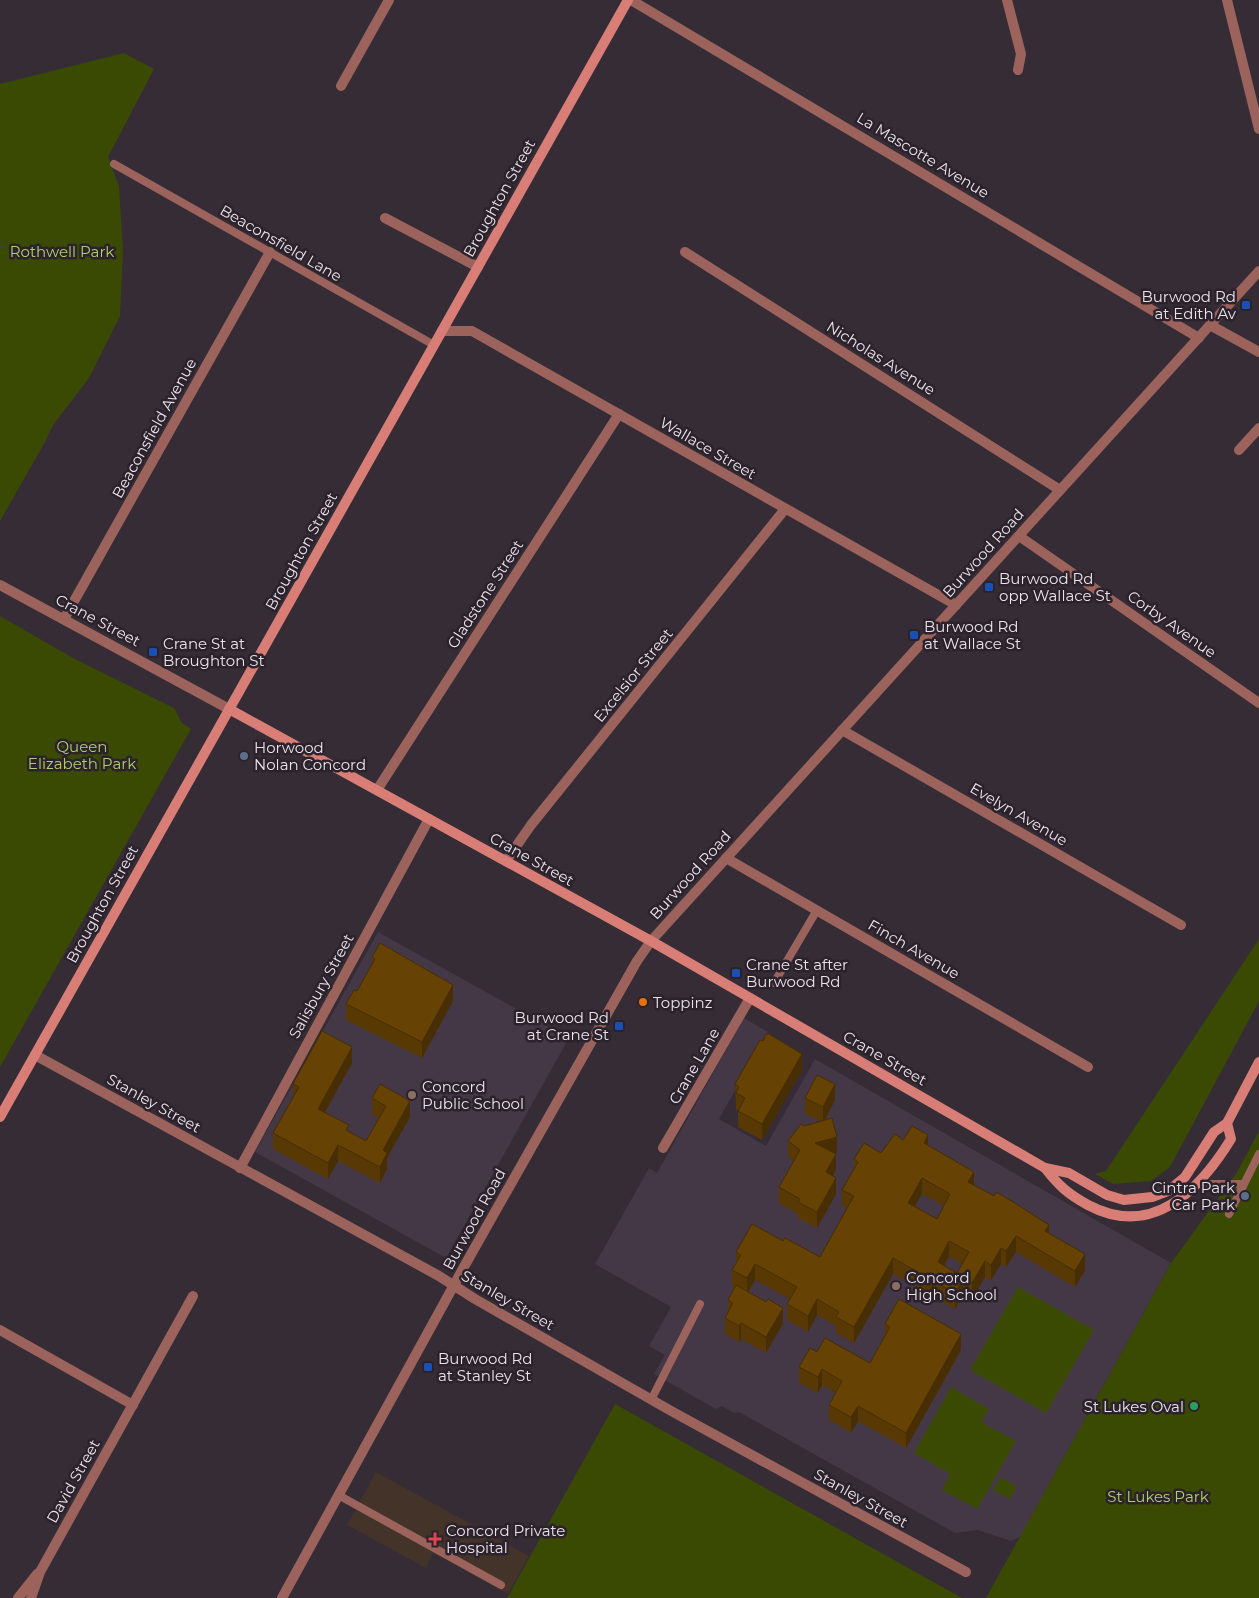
<svg xmlns="http://www.w3.org/2000/svg" width="1259" height="1598" font-family="Montserrat,sans-serif">
<style>
.built{fill:#443746}
.medical{fill:#433328}
.park{fill:#3a4a03}
.lines{fill:none;stroke-linecap:round;stroke-linejoin:round}
.service{stroke:#9c635d;stroke-width:8}
.minor{stroke:#9c635d;stroke-width:10}
.tertiary{stroke:#9c635d;stroke-width:10}
.secondary{stroke:#d87e76;stroke-width:10}
.wall{fill:#583904;fill-rule:evenodd}
.shaded-wall{fill:#472e04}
.building{fill:#664205;stroke:#472e04;fill-rule:evenodd}
.transit-dot{fill:#1a4fb4;stroke:#2b222c;stroke-width:2}
.service-dot{fill:#5c6f8a;stroke:#2b222c;stroke-width:2}
.food-dot{fill:#e8710a;stroke:#2b222c;stroke-width:2}
.education-dot{fill:#8d6e63;stroke:#2b222c;stroke-width:2}
.leisure-dot{fill:#2e9e5b;stroke:#2b222c;stroke-width:2}
.health-dot{fill:#e0444e;stroke:#2b222c;stroke-width:2}
.labels{text-anchor:middle;dominant-baseline:central;stroke-width:5;stroke-linejoin:round;paint-order:stroke}
.street-label{font-size:15px;fill:#e9e3ea;stroke:#2b222c}
.park-label{font-size:15px;fill:#b1d067;stroke:#2b222c}
.poi-label{font-size:15px;fill:#e9e3ea;stroke:#2b222c;text-anchor:start}
</style>
<rect width="100%" height="100%" fill="#352c36"/>
<g class="built">
<polygon points="378,932 569,1038 446,1258 255,1152"/>
<polygon points="744,1018 768,1032 719,1119 766,1146 815,1059 1171,1263 1020,1537 1011,1541 978,1530 955,1533 739,1412 734,1413 722,1406 716,1409 654,1374 665,1355 649,1346 671,1307 595,1264 649,1168 657,1173"/>
</g>
<polygon class="medical" points="376,1472 529,1556 508,1594 433,1553 426,1568 347,1525"/>
<g class="park">
<polygon points="124,53 154,69 108,157 119,186 123,251 120,316 89,378 53,425 45,442 0,521 0,84"/>
<polygon points="0,616 73,658 174,708 182,723 191,729 0,1067"/>
<polygon points="1259,939 1259,1001 1170,1167 1151,1181 1113,1184 1095,1174 1106,1171"/>
<polygon points="1259,1131 1259,1598 986,1598 1171,1263 1236,1174"/>
<polygon points="1018,1287 1094,1330 1046,1413 970,1370"/>
<polygon points="951,1387 989,1409 981,1422 1016,1441 977,1509 942,1490 950,1474 914,1453"/>
<polygon points="615,1404 962,1598 507,1598"/>
<polygon points="1001,1477 1017,1487 1010,1499 993,1490"/>
</g>
<g class="lines">
<g class="service">
<polyline points="114,164 434,345"/>
<polyline points="774,983 817,910"/>
<polyline points="1198,1184 1243,1184"/>
<polyline points="1229,1214 1259,1154"/>
<polyline points="651,1400 700,1304"/>
<polyline points="340,1496 501,1585"/>
</g>
<g class="minor">
<polyline points="631,0 1199,338"/>
<polyline points="1007,0 1021,54 1018,70"/>
<polyline points="1227,0 1259,129"/>
<polyline points="341,86 389,0"/>
<polyline points="385,218 478,267"/>
<polyline points="685,252 1060,490"/>
<polyline points="1210,325 1259,352"/>
<polyline points="442,331 472,331 956,605"/>
<polyline points="1239,450 1259,428"/>
<polyline points="1019,536 1259,703"/>
<polyline points="64,619 270,252"/>
<polyline points="842,730 1181,925"/>
<polyline points="377,790 619,414"/>
<polyline points="726,858 1088,1067"/>
<polyline points="506,861 531,825 785,509"/>
<polyline points="35,1055 439,1276 475,1299 673,1412 966,1572"/>
<polyline points="663,1148 750,998"/>
<polyline points="240,1168 429,819"/>
<polyline points="0,1330 133,1405"/>
<polyline points="18,1598 37,1574"/>
<polyline points="31,1598 40,1572 193,1296"/>
</g>
<g class="tertiary">
<polyline points="0,585 229,709"/>
<polyline points="282,1598 465,1265 637,961 651,941 1259,271"/>
</g>
<g class="secondary">
<polyline points="229,709 651,941 1045,1168 1069,1173 1107,1195 1124,1200 1152,1197 1168,1191 1185,1177 1214,1132 1227,1123 1259,1062"/>
<polyline points="0,1117 628,0"/>
<path d="M1045,1168C1059,1186 1068,1194 1088,1205C1152,1239 1199,1191 1231,1139L1227,1123"/>
</g>
</g>
<g class="wall">
<polygon points="372,957 453,1001 422,1058 346,1020 346,1004 357,991 372,964"/>
<polygon points="352,1063 325,1112 349,1132 366,1141 379,1118 372,1114 372,1098 410,1117 387,1158 387,1169 380,1183 338,1161 328,1179 273,1149 273,1133 293,1097 293,1084"/>
<polygon points="802,1070 762,1140 738,1127 738,1110 736,1109 735,1084"/>
<polygon points="805,1098 835,1100 825,1120 837,1153 834,1153 836,1170 833,1176 836,1194 817,1228 798,1218 798,1214 779,1203 779,1187 794,1161 788,1156 788,1141 804,1126 820,1121 805,1114"/>
<path d="M903,1140L928,1146L974,1185L1049,1233L1085,1270L1075,1287L1016,1252L1006,1267L1001,1264L991,1280L985,1277L972,1299L963,1294L955,1309L893,1274L854,1343L836,1333V1326L817,1315L808,1332L787,1320V1304L790,1299L755,1280L748,1292L783,1323L766,1353L741,1339L739,1342L725,1334V1318L728,1312V1300L735,1287L732,1286V1270L736,1263V1252L783,1241L820,1257L847,1208L842,1205V1190L854,1168V1159L881,1153ZM922,1194L944,1206L937,1219L915,1206ZM949,1256L962,1264L957,1273L944,1266Z"/>
<polygon points="885,1324 961,1350 906,1448 858,1421 851,1433 829,1420 829,1405 836,1393 822,1385 818,1393 799,1383 799,1367 817,1352 870,1363 885,1336"/>
</g>
<g class="shaded-wall">
<polygon points="453,985 453,1001 422,1058 422,1042"/>
<polygon points="352,1047 352,1063 318,1125 318,1109"/>
<polygon points="802,1054 802,1070 762,1140 762,1124"/>
<polygon points="835,1084 835,1100 823,1123 823,1107"/>
<polygon points="410,1101 410,1117 387,1158 387,1169 380,1183 380,1167 383,1150"/>
<polygon points="928,1135 928,1151 924,1143"/>
<polygon points="837,1137 837,1153 815,1159 815,1143"/>
<polygon points="338,1145 338,1161 328,1179 328,1163"/>
<polygon points="836,1154 836,1170 826,1188 826,1172"/>
<polygon points="974,1172 974,1188 968,1182"/>
<polygon points="836,1178 836,1194 817,1228 817,1212"/>
<polygon points="922,1178 922,1194 908,1218 908,1203"/>
<polygon points="1049,1225 1049,1241 1045,1231"/>
<polygon points="1016,1236 1016,1252 1006,1267 1006,1251"/>
<polygon points="949,1241 949,1256 938,1278 938,1262"/>
<polygon points="1001,1248 1001,1264 991,1280 991,1265"/>
<polygon points="1085,1254 1085,1270 1075,1287 1075,1271"/>
<polygon points="893,1258 893,1274 854,1343 854,1327"/>
<polygon points="985,1261 985,1277 972,1299 972,1283"/>
<polygon points="755,1264 755,1280 747,1294 747,1278"/>
<polygon points="963,1279 963,1294 955,1309 955,1293"/>
<polygon points="817,1299 817,1315 808,1332 808,1316"/>
<polygon points="783,1308 783,1323 766,1353 766,1337"/>
<polygon points="741,1323 741,1339 739,1342 739,1326"/>
<polygon points="961,1334 961,1350 906,1448 906,1433"/>
<polygon points="822,1369 822,1385 818,1393 818,1377"/>
<polygon points="858,1406 858,1421 851,1433 851,1417"/>
</g>
<g class="building">
<polygon points="380,943 453,985 422,1042 346,1004 354,990 357,991 375,959 372,957"/>
<polygon points="322,1031 352,1047 318,1109 349,1125 346,1130 366,1141 386,1106 372,1098 380,1084 410,1101 383,1150 387,1153 380,1167 338,1145 328,1163 273,1133 299,1087 293,1084"/>
<polygon points="766,1034 769,1034 802,1054 762,1124 738,1111 745,1098 736,1093 739,1087 735,1084 760,1040 763,1041"/>
<polygon points="817,1075 835,1084 823,1107 805,1098"/>
<polygon points="832,1118 837,1137 815,1143 836,1154 826,1172 836,1178 817,1212 798,1202 800,1199 779,1187 800,1150 788,1141 801,1124 804,1126"/>
<path d="M912,1126L928,1135L924,1143L974,1172L968,1182L994,1196L996,1192L1010,1200L1049,1225L1045,1231L1085,1254L1075,1271L1016,1236L1006,1251L1001,1248L991,1265L985,1261L972,1283L963,1279L955,1293L893,1258L854,1327L836,1317L839,1312L817,1299L808,1316L787,1304L797,1287L755,1264L747,1278L732,1270L741,1255L736,1252L752,1224L783,1241L785,1238L820,1257L854,1196L842,1190L858,1162L854,1159L864,1143L881,1153L895,1134L903,1140ZM922,1178L950,1194L937,1219L908,1203ZM949,1241L969,1252L957,1273L938,1262Z"/>
<polygon points="736,1285 766,1302 768,1299 783,1308 766,1337 741,1323 739,1326 725,1318 733,1303 728,1300"/>
<polygon points="899,1299 961,1334 906,1433 858,1406 851,1417 829,1405 842,1381 822,1369 818,1377 799,1367 810,1348 817,1352 825,1338 870,1363 890,1327 885,1324"/>
</g>
<g class="transit-dot">
<rect x="1241" y="300" width="10" height="10" rx="2.5"/>
<rect x="984" y="582" width="10" height="10" rx="2.5"/>
<rect x="909" y="630" width="10" height="10" rx="2.5"/>
<rect x="148" y="647" width="10" height="10" rx="2.5"/>
<rect x="731" y="968" width="10" height="10" rx="2.5"/>
<rect x="614" y="1021" width="10" height="10" rx="2.5"/>
<rect x="423" y="1362" width="10" height="10" rx="2.5"/>
</g>
<g class="service-dot">
<circle cx="244" cy="756" r="5"/>
<circle cx="1245" cy="1196" r="5"/>
</g>
<circle class="food-dot" cx="643" cy="1002" r="5"/>
<g class="education-dot">
<circle cx="412" cy="1095" r="5"/>
<circle cx="896" cy="1286" r="5"/>
</g>
<circle class="leisure-dot" cx="1194" cy="1406" r="5"/>
<path class="health-dot" d="M432.5 1531.5h5v5h5v5h-5v5h-5v-5h-5v-5h5z"/>
<g class="labels">
<g class="street-label">
<text transform="translate(923 155) rotate(31)">La Mascotte Avenue</text>
<text transform="translate(499 198) rotate(-61)">Broughton Street</text>
<text transform="translate(281 243) rotate(30)">Beaconsfield Lane</text>
<text transform="translate(881 358) rotate(32)">Nicholas Avenue</text>
<text transform="translate(154 428) rotate(-61)">Beaconsfield Avenue</text>
<text transform="translate(708 448) rotate(30)">Wallace Street</text>
<text transform="translate(301 551) rotate(-61)">Broughton Street</text>
<text transform="translate(983 553) rotate(-48)">Burwood Road</text>
<text transform="translate(485 594) rotate(-57)">Gladstone Street</text>
<text transform="translate(98 620) rotate(28)">Crane Street</text>
<text transform="translate(1172 624) rotate(35)">Corby Avenue</text>
<text transform="translate(633 675) rotate(-51)">Excelsior Street</text>
<text transform="translate(1019 814) rotate(30)">Evelyn Avenue</text>
<text transform="translate(532 859) rotate(29)">Crane Street</text>
<text transform="translate(690 875) rotate(-48)">Burwood Road</text>
<text transform="translate(102 904) rotate(-61)">Broughton Street</text>
<text transform="translate(914 949) rotate(30)">Finch Avenue</text>
<text transform="translate(321 986) rotate(-61)">Salisbury Street</text>
<text transform="translate(885 1058) rotate(30)">Crane Street</text>
<text transform="translate(694 1066) rotate(-60)">Crane Lane</text>
<text transform="translate(154 1103) rotate(29)">Stanley Street</text>
<text transform="translate(474 1219) rotate(-61)">Burwood Road</text>
<text transform="translate(508 1300) rotate(30)">Stanley Street</text>
<text transform="translate(73 1481) rotate(-61)">David Street</text>
<text transform="translate(861 1498) rotate(29)">Stanley Street</text>
</g>
<g class="park-label">
<text x="62" y="251">Rothwell Park</text>
<text x="82" y="746">Queen<tspan x="82" dy="17">Elizabeth Park</tspan></text>
<text x="1158" y="1496">St Lukes Park</text>
</g>
<g class="poi-label">
<text x="1236" y="296" text-anchor="end">Burwood Rd<tspan x="1236" dy="17">at Edith Av</tspan></text>
<text x="999" y="578">Burwood Rd<tspan x="999" dy="17">opp Wallace St</tspan></text>
<text x="924" y="626">Burwood Rd<tspan x="924" dy="17">at Wallace St</tspan></text>
<text x="163" y="643">Crane St at<tspan x="163" dy="17">Broughton St</tspan></text>
<text x="254" y="747">Horwood<tspan x="254" dy="17">Nolan Concord</tspan></text>
<text x="746" y="964">Crane St after<tspan x="746" dy="17">Burwood Rd</tspan></text>
<text x="653" y="1002">Toppinz</text>
<text x="609" y="1017" text-anchor="end">Burwood Rd<tspan x="609" dy="17">at Crane St</tspan></text>
<text x="422" y="1086">Concord<tspan x="422" dy="17">Public School</tspan></text>
<text x="1235" y="1187" text-anchor="end">Cintra Park<tspan x="1235" dy="17">Car Park</tspan></text>
<text x="906" y="1277">Concord<tspan x="906" dy="17">High School</tspan></text>
<text x="438" y="1358">Burwood Rd<tspan x="438" dy="17">at Stanley St</tspan></text>
<text x="1184" y="1406" text-anchor="end">St Lukes Oval</text>
<text x="446" y="1530">Concord Private<tspan x="446" dy="17">Hospital</tspan></text>
</g>
</g>
</svg>
